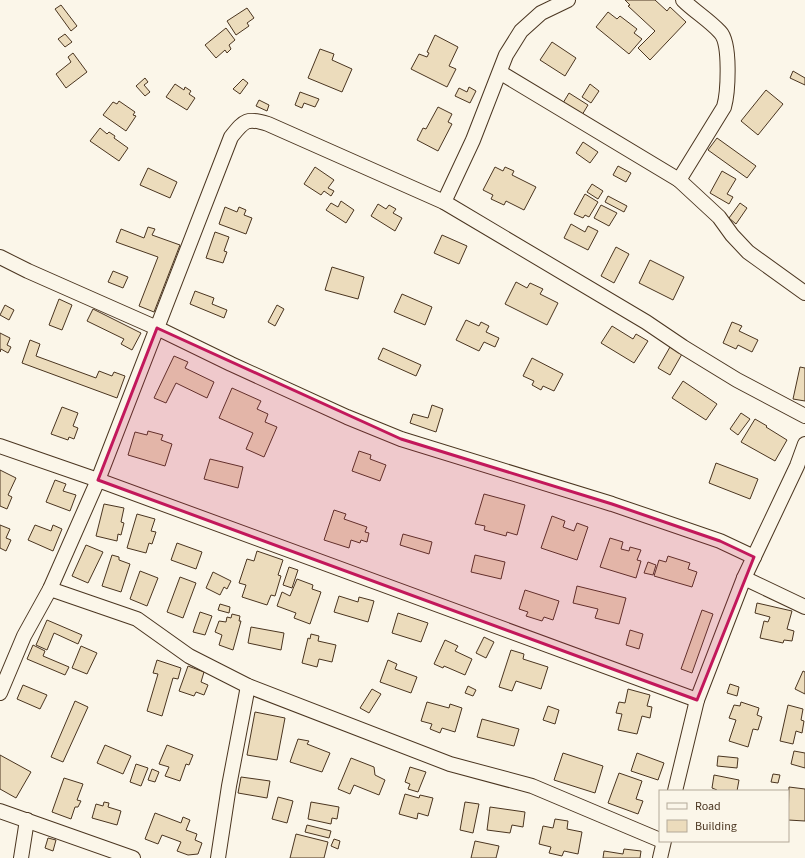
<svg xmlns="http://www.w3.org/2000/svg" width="805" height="858" font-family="'Source Sans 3',sans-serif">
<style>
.building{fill:#ecdcbc;stroke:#4a3520}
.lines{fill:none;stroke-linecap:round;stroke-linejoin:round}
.street-casing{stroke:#4a3520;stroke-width:16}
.street{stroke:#fbf6e9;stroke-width:14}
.marked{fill:#c2185b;fill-opacity:0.2;stroke:#c2185b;stroke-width:3;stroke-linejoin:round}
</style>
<rect width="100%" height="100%" fill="#fbf6e9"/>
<g class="building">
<polygon points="625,0 655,0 667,11 670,7 686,22 650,60 638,48 655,31 628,6 630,5"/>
<polygon points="61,5 77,26 71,31 55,9"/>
<polygon points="247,8 254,18 247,23 249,26 236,35 227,21"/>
<polygon points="608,12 617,19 620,16 637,29 634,33 642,39 629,54 596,27"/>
<polygon points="226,28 235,40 229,45 231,49 227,53 225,50 216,58 205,45"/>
<polygon points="65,34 72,42 65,47 58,39"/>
<polygon points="435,35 458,47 449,66 456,69 447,87 411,69 419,54 427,57 429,53 427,52"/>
<polygon points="552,42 576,58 565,76 540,60"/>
<polygon points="320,49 334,54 332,60 352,69 342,92 308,78"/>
<polygon points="73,53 87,72 66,88 56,74 71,62 68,57"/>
<polygon points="793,71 805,78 805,85 790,78"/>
<polygon points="145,78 148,82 144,85 150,92 145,96 136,86"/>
<polygon points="243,79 248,83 240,94 233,89"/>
<polygon points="175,84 184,90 185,87 191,91 189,94 195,98 187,110 166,97"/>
<polygon points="590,84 599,91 591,103 582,97"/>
<polygon points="469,87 476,91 470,103 455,96 459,88 467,92"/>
<polygon points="766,90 783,104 758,135 741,121"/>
<polygon points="300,92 319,99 315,107 304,103 302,108 295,105"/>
<polygon points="569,93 588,105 582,115 563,103"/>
<polygon points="259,100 269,105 267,111 256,106"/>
<polygon points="119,101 135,112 133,115 136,116 126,131 103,115 113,102 117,104"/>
<polygon points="438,107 452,114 448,122 452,124 438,151 417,140 423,128 426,129"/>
<polygon points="100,128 107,134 109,132 115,136 114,138 128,148 119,161 90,141"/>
<polygon points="717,138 756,166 747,178 708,150"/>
<polygon points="583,142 598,152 590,163 576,153"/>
<polygon points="618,166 631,173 626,182 613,175"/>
<polygon points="315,167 334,180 328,188 334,191 331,196 324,191 321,195 304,184"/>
<polygon points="495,167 503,171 505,167 514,171 512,175 536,187 524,210 506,201 504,205 491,199 493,195 483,190"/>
<polygon points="148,168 177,182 170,198 140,185"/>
<polygon points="722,171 736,179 727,194 733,197 729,204 710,193"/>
<polygon points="592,184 603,191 598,199 587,192"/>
<polygon points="585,194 598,202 589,217 585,215 583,218 574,214"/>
<polygon points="608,196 627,206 624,212 605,202"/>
<polygon points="341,201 354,210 346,223 326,210 331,203 338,207"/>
<polygon points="740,203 747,208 736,224 729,218"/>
<polygon points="378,204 386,209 389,205 396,209 393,213 402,218 395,231 371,216"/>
<polygon points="601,205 617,213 609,226 594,218"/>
<polygon points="225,207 237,212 239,207 246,210 244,215 252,218 246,234 219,224"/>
<polygon points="571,224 585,232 588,226 598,231 588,250 564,238"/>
<polygon points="148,227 155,229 152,235 180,245 154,312 139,306 158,257 116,242 121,229 144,238"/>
<polygon points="215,232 229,237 224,251 227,252 223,263 206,258"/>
<polygon points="442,235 467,246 459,264 434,253"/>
<polygon points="616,247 629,254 614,283 601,276"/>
<polygon points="650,260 684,277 673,300 639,283"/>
<polygon points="332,267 364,277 358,299 325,290"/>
<polygon points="113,271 128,277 123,288 108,282"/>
<polygon points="516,282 527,288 530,283 543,289 540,294 558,303 547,325 505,304"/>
<polygon points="195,291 214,298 212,304 227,310 224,318 190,304"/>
<polygon points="402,294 432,307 425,325 394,312"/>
<polygon points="59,299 72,305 62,330 49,325"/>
<polygon points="5,305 14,310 9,320 0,315"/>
<polygon points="277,305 284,309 275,326 268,322"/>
<polygon points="93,309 141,333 132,350 121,344 124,339 87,321"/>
<polygon points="466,320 479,326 481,322 489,326 486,332 499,338 495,347 484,342 479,351 456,340"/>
<polygon points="732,322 742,326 739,331 758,340 752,352 738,345 736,349 723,343"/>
<polygon points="612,326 633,339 636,334 648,341 634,363 601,343"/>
<polygon points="0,333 10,338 7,345 11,347 8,353 1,349 0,352"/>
<polygon points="30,340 40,344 36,356 96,378 99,371 112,376 114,372 125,376 117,398 22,363"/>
<polygon points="670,347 682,354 670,375 658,368"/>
<polygon points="383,348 421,365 416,376 378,359"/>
<polygon points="174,356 188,362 185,368 214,382 207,398 176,383 166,403 154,398"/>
<polygon points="532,358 563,374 554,391 543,386 541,390 532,385 534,381 523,376"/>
<polygon points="800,367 805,368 805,401 793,399"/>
<polygon points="683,381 717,404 706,420 672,398"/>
<polygon points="232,388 261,401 257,409 268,414 265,422 277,427 264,457 246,449 253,433 219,418"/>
<polygon points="432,405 443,409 436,432 410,423 413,414 428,418"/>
<polygon points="62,407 78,413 73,426 78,428 74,439 69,437 68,440 51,434"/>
<polygon points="741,413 750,419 738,435 730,429"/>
<polygon points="755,419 767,426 766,427 787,440 775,461 741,442"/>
<polygon points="148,431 163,435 161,440 172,444 165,466 128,455 135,432 147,435"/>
<polygon points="359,451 371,455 370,459 386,465 380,481 352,471"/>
<polygon points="210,459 243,467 238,488 204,479"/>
<polygon points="716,463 758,479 750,499 709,483"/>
<polygon points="0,470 16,478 8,495 12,497 7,509 0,506"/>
<polygon points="55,480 66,484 63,491 76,495 70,511 46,502"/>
<polygon points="484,494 525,505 517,535 507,532 506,536 484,530 485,526 475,524"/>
<polygon points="104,504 124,508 121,522 124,523 121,535 118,534 117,541 96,536"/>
<polygon points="334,510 346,514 344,519 367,527 365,532 369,533 367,542 361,540 360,543 351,540 349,548 324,540"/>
<polygon points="137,514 155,519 151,531 156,532 152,544 149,543 146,553 127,548"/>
<polygon points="552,516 565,521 563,527 574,531 577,523 588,527 577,560 541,548"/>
<polygon points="0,525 10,529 6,538 11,540 6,551 0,548"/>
<polygon points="35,525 51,531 53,525 62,529 53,551 28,540"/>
<polygon points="403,534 432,542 429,554 400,545"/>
<polygon points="610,538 623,542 621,549 629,551 630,547 641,550 637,560 641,561 636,578 600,567"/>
<polygon points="177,543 202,552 196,569 171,560"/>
<polygon points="86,545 103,552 88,583 72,576"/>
<polygon points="257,551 283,560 278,575 281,576 275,596 271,595 267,605 242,597 246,585 239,583 247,559 254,561"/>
<polygon points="112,555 119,557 119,560 130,564 121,592 102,586"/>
<polygon points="475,555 505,562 501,579 471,572"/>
<polygon points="668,556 690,563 688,569 697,572 692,587 654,576 659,560 666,562"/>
<polygon points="648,562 656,565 653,575 644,573"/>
<polygon points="289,567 298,570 292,588 283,585"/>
<polygon points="140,571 158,578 147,606 130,599"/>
<polygon points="213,572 231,581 227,589 224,587 220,595 206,588"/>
<polygon points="180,577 196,583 183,618 167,612"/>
<polygon points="297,579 313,585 312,589 321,592 310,624 294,618 296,613 277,606 282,592 290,596"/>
<polygon points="577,586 626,598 619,624 595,618 598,609 573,603"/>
<polygon points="525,590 559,601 553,620 544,617 542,621 526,616 528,612 519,609"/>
<polygon points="339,596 358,602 359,597 374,601 368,622 334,612"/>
<polygon points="757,603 792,611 787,629 794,631 792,641 784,640 783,643 760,638 764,621 768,622 770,617 755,613"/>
<polygon points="220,604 230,607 229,613 218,610"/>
<polygon points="702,610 713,614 692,673 681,669"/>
<polygon points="200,612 212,616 205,635 193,632"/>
<polygon points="398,613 428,623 421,642 392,633"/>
<polygon points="232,614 240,616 239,621 241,621 233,650 219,645 222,635 215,632 219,621 226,622 227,617 231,618"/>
<polygon points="47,620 82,635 78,644 54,633 47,650 36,645"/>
<polygon points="251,627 284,633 281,650 248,643"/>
<polygon points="630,630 643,634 639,649 626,645"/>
<polygon points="311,634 319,636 318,641 336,645 332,662 319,659 317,667 302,663 308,638 310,639"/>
<polygon points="484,637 494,642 486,658 476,653"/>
<polygon points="445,640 458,646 455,651 472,659 465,675 444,666 443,668 434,664"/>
<polygon points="33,645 45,651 43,656 69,667 65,675 27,659"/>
<polygon points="81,646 97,653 87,674 72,668"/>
<polygon points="511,650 524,654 523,659 548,667 541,689 516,681 512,691 499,687"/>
<polygon points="157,660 181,668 178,679 173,678 162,716 147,711 158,674 153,673"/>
<polygon points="388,660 397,664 395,669 417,677 411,693 380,682"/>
<polygon points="188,666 204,672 201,682 208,685 204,695 196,692 194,696 179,691"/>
<polygon points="803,671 805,672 805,694 795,689"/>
<polygon points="730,684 739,687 737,696 727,693"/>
<polygon points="23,685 47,695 40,709 17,699"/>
<polygon points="468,686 476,690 473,696 465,693"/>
<polygon points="372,689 381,694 369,713 360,708"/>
<polygon points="628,689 650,695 647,706 652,707 650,718 642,716 637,734 618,730 622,714 616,713 619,702 625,703"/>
<polygon points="75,701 88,707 63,762 51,757"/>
<polygon points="427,702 449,708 450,704 462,708 455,732 442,728 440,733 430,729 432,724 421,721"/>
<polygon points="741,702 759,708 757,715 762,717 758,730 753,729 748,747 729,741 736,720 729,718 734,705 740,706"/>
<polygon points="788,705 803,709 801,720 804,721 802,733 796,731 793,744 780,741"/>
<polygon points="548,706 559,710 555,724 543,720"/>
<polygon points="255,712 285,718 277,760 247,755"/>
<polygon points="482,719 519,729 514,746 477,737"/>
<polygon points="298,739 309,741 307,744 330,753 322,772 290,762"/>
<polygon points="105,745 131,756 123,774 97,763"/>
<polygon points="167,745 193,755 189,765 186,764 180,781 165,776 169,767 159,764"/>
<polygon points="794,751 805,753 805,768 791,764"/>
<polygon points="563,753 603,766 595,793 554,780"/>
<polygon points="637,753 664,763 658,780 631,771"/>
<polygon points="0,755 31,772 16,798 0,789"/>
<polygon points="718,756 738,758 737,768 717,766"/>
<polygon points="351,758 374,767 375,775 385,780 379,795 354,785 350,794 338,789"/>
<polygon points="136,764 148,768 141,786 130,782"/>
<polygon points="410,767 426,772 418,792 408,789 410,784 405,782"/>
<polygon points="152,769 159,772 155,782 148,780"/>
<polygon points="619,773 642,781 636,799 643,801 638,814 608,803"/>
<polygon points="773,774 780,775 778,783 771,782"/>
<polygon points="714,775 739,780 737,791 717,791 717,790 712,788"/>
<polygon points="241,777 270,781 267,798 238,793"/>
<polygon points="64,778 83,784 77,800 81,801 78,807 75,807 71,819 52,812"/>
<polygon points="789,787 805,789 805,821 788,820"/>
<polygon points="405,794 419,798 420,795 433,798 428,816 418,813 417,819 399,814"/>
<polygon points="278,797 293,801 287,823 272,819"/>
<polygon points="104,802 109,803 108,807 121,811 117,825 92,818 96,804 103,806"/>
<polygon points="311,802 339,807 337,819 332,818 331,824 308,819"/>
<polygon points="465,802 479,804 473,833 460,830"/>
<polygon points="490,807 525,812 523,827 512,825 510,833 487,830"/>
<polygon points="155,813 181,823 183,817 190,820 186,830 197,834 195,840 202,843 198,854 188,855 177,851 181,842 162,835 158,844 145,839"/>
<polygon points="555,819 568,821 567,829 582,832 578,854 564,851 562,856 549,853 551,847 539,844 543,826 553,828"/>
<polygon points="307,825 331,831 329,838 305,832"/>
<polygon points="296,834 328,842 324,858 290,858"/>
<polygon points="48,838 56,840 53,851 45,848"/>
<polygon points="334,839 340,841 338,849 331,846"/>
<polygon points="475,841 499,846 496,858 471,858"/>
<polygon points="624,849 641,851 640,858 603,858 604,851 623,854"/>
</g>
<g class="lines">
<g class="street-casing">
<g id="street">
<path d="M683,0C694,11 709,20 720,32C731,43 728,93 724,107L679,180L719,217L732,235L748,252L805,293"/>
<polyline points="501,73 679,180"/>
<polyline points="444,202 473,140 506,55 521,31 541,13 568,0"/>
<polyline points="0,257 28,271 157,328 231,364 347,417 401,439 612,504 720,541 754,557"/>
<polyline points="0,446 98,480 697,700"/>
<polyline points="744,578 805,607"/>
<polyline points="50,589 137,619 189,656 248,686 450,764 532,786 660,840"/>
<path d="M0,693L24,636L50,589L98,480L231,137C244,121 246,117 268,124L444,202L646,322L683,347L737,380L805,416"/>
<polyline points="675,791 697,700 744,578 797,466 805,444"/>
<polyline points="0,811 133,858"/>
<polyline points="21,858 27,820"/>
<polyline points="218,858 229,786 248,686"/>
<polyline points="660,858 664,841"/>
</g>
</g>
<use href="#street" class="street"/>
</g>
<path class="marked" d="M157,328L401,439L612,504L720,541L754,557L697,700L98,480Z"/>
<rect x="659" y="790" width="130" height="52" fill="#fbf6e9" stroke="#b4a999"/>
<rect x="667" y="803" width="20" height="6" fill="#fbf6e9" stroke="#b4a999"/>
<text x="695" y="810" font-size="12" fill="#4a3520">Road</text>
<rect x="667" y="820" width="20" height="12" fill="#ecdcbc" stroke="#b4a999"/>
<text x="695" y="830" font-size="12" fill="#4a3520">Building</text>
</svg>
